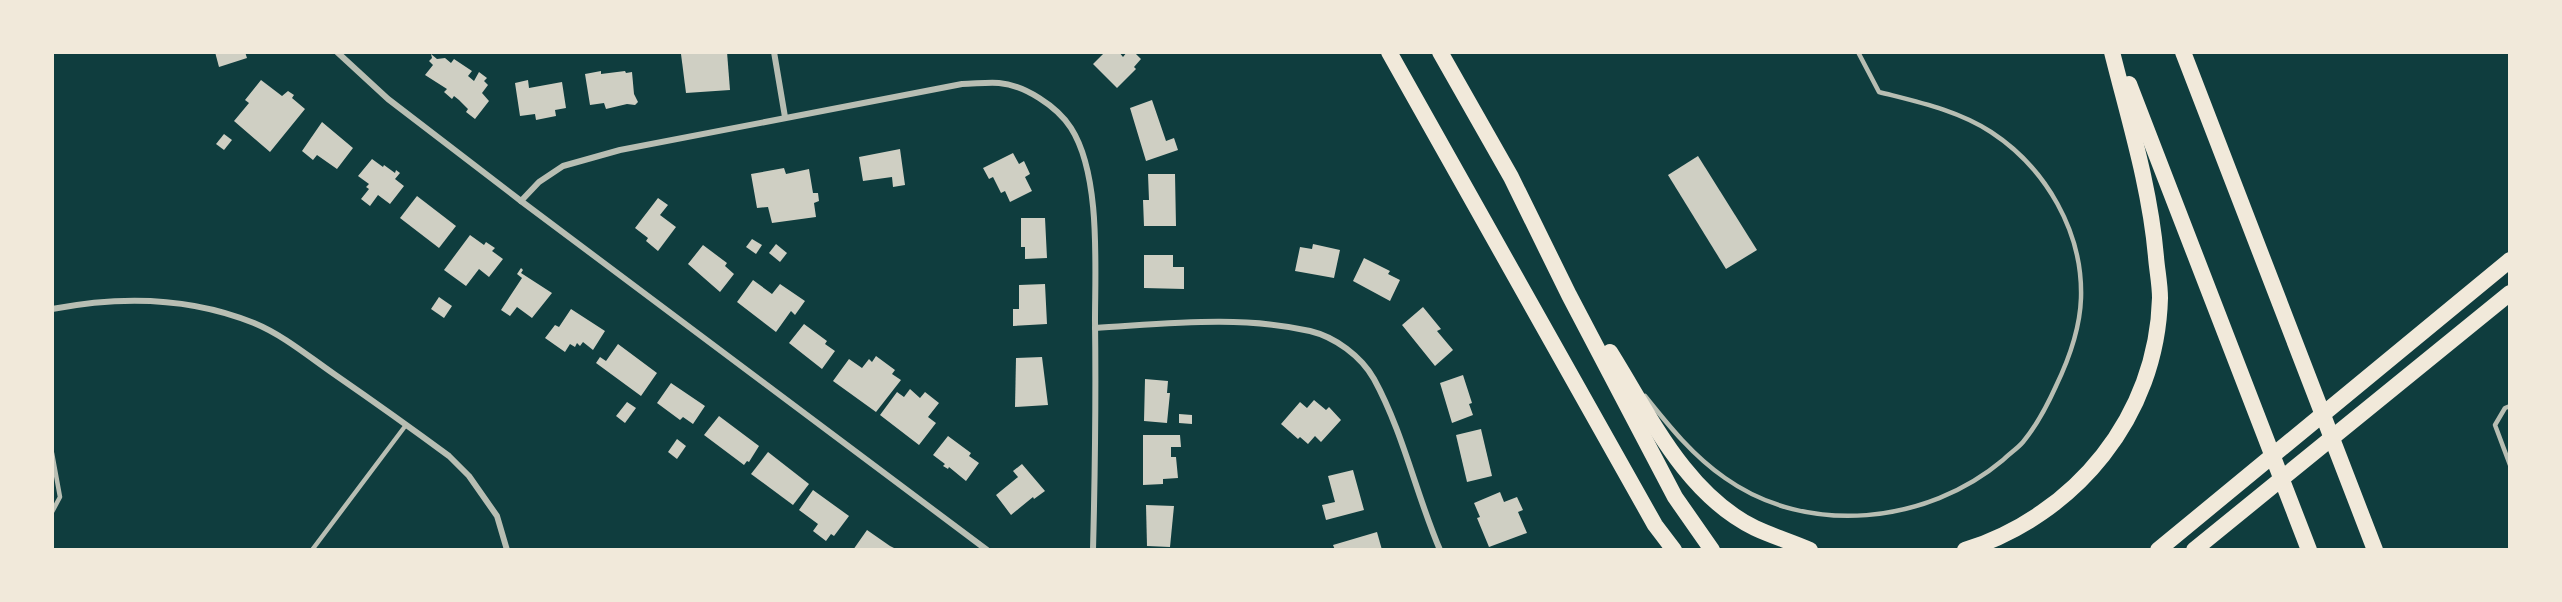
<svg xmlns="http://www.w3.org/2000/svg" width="2562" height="602" font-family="Barlow,sans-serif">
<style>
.building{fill:#cfcfc3}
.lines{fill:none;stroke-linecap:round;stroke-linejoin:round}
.service{stroke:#b8beb3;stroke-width:4.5}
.minor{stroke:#b8beb3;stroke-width:6}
.motorway{stroke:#f1e9da;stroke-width:16}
</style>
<rect width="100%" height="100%" fill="#0f3d3e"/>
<g class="building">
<polygon points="215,52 245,52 247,58 219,67"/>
<polygon points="689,52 727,52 730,90 686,93 681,54"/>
<polygon points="1105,52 1119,52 1123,57 1127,52 1134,52 1141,59 1134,67 1136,69 1117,88 1093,64"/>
<polygon points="431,54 437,59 445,58 451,63 454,59 472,71 468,76 474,81 479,72 487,78 484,81 488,85 482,93 489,101 475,119 466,112 468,109 459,100 454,96 452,99 444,92 447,89 425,75 433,65 429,61 432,58"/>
<polygon points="601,71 601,74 625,71 626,73 632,72 634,94 638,102 635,105 627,104 606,109 604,103 590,105 585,74"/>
<polygon points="261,80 282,96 288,91 294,95 292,98 305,109 270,152 234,121 249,103 245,100"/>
<polygon points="528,80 529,88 562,82 566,108 555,110 556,116 536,120 535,114 520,116 515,83"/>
<polygon points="1152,100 1166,141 1174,138 1178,150 1146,161 1130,108"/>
<polygon points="322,122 353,148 337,169 317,155 313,160 302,151"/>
<polygon points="224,134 232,140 224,150 216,144"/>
<polygon points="900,149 905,185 893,187 892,177 863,181 859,157"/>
<polygon points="1013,153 1019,164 1024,161 1030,174 1025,177 1032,191 1010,202 1005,191 1001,193 993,177 989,179 983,168"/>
<polygon points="1698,156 1757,250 1726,269 1668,175"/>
<polygon points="372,159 383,167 384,165 395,173 396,170 400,173 395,179 404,186 390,204 378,195 370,206 361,199 369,189 366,187 369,184 358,176"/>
<polygon points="784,168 786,174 809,169 813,193 818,193 819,201 814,203 816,217 772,223 768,207 757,208 751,174"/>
<polygon points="1148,174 1175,174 1176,226 1144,226 1143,200 1149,200"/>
<polygon points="417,196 456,226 439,248 400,218"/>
<polygon points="658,198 668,205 660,215 676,227 658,251 646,241 648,238 635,228"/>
<polygon points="1021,218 1045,218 1047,258 1025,259 1025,247 1021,247"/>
<polygon points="470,235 484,245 486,242 495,248 492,251 503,259 489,277 479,269 466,286 444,270"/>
<polygon points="752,239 762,245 756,254 746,247"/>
<polygon points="776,244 787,253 780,262 769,253"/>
<polygon points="1313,244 1340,250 1334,278 1295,271 1300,247 1312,249"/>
<polygon points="703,245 727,263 725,266 734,274 720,292 688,264"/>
<polygon points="1144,255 1173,255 1173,267 1184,267 1184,289 1144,288"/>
<polygon points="1364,258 1390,271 1388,274 1400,280 1390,301 1353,281"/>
<polygon points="521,268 523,270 521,273 552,293 532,318 517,307 510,316 501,310 522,278 517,274"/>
<polygon points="753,280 772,294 780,284 805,301 795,315 791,311 776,332 737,302"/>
<polygon points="1045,284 1047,324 1013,326 1013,309 1019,309 1019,285"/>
<polygon points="439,297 452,306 444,318 431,309"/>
<polygon points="1423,307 1441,329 1437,331 1453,350 1435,366 1402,325"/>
<polygon points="571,309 605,331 593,350 583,342 580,346 577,343 575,347 570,344 565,352 545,338 555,325 559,327"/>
<polygon points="804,324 827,341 825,344 835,351 822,369 789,343"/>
<polygon points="618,344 657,373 641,396 596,363 600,357 606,361"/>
<polygon points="876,356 895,370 892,374 901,380 876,412 833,381 849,359 862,368 869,359 872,362"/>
<polygon points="1042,357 1048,405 1015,407 1016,358"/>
<polygon points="1463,375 1472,403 1469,404 1473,415 1452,423 1440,383"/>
<polygon points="1145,379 1168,381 1167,393 1170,393 1167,423 1144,421"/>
<polygon points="671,383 705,406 693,424 683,417 680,420 657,403"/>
<polygon points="910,389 920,398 925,392 939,403 928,417 936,423 919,445 880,415 897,392 904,397"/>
<polygon points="1314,400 1326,410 1329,407 1341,420 1321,442 1315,436 1308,444 1300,437 1298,439 1281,424 1300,402 1307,408"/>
<polygon points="627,402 636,408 625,423 616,416"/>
<polygon points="1179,414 1192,415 1192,424 1179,423"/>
<polygon points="719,416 759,446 749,462 747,461 744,465 704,435"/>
<polygon points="1481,429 1492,476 1467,482 1456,435"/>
<polygon points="1143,435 1180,435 1181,447 1171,447 1171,457 1176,457 1178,478 1163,479 1163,484 1143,485"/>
<polygon points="948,436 971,453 969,456 979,463 966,481 949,467 948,469 943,466 945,464 933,455"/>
<polygon points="677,439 686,446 677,459 668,452"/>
<polygon points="768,452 809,484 793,505 751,474"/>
<polygon points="1022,464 1045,491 1034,499 1033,497 1011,515 996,495 1018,477 1013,471"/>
<polygon points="1353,470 1364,510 1326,520 1322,505 1335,502 1328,476"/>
<polygon points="813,490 849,516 834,536 831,534 826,541 813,531 818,524 799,510"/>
<polygon points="1500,492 1504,502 1517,497 1523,510 1518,512 1527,533 1489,547 1477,518 1480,517 1474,503"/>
<polygon points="1146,505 1174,506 1170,547 1147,546"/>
<polygon points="867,530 890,546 898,550 853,550"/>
<polygon points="1377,532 1382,550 1335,550 1333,545"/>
</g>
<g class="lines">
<g class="service">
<path d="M1645,396C1669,426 1693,456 1725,478C1808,537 1927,524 2003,460C2009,454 2018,448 2023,442C2037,425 2047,406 2056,386C2069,359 2080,329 2081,298C2083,232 2046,168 1991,132C1957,110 1918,102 1879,92L1858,52"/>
<polyline points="2510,406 2505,408 2495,425 2510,465"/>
<polyline points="52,453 60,497 52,512"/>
<polyline points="312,550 406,425"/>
</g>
<g class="minor">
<polyline points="337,52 388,99 521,201 987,550"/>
<polyline points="774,52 785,117"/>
<path d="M521,201L539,182L563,166L620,150L962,84C974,84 987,82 999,83C1024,85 1057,106 1071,128C1101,175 1095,266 1095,321C1096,397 1095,473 1093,550"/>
<path d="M52,309C119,296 190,297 254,323C283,335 308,356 334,374C373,401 411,428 449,456L469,476L497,516L507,550"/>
<path d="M1095,328C1165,324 1240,315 1310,331C1335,337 1361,356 1374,379C1403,432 1416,494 1440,550"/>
</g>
<g class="motorway">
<polyline points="1389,52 1655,525 1674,550"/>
<polyline points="1440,52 1511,177 1569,295 1675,497 1712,550"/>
<polyline points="2183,52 2375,550"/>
<polyline points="2129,84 2309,550"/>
<path d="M1610,352C1649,414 1685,494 1755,528C1772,536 1792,542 1810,550"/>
<path d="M1965,550C2076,515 2157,416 2160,298C2160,284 2157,270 2156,257C2150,187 2129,120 2112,52"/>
<polyline points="2158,550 2510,260"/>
<polyline points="2194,550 2510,293"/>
</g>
</g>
<rect width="2562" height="602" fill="none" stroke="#f1e9da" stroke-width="108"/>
</svg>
